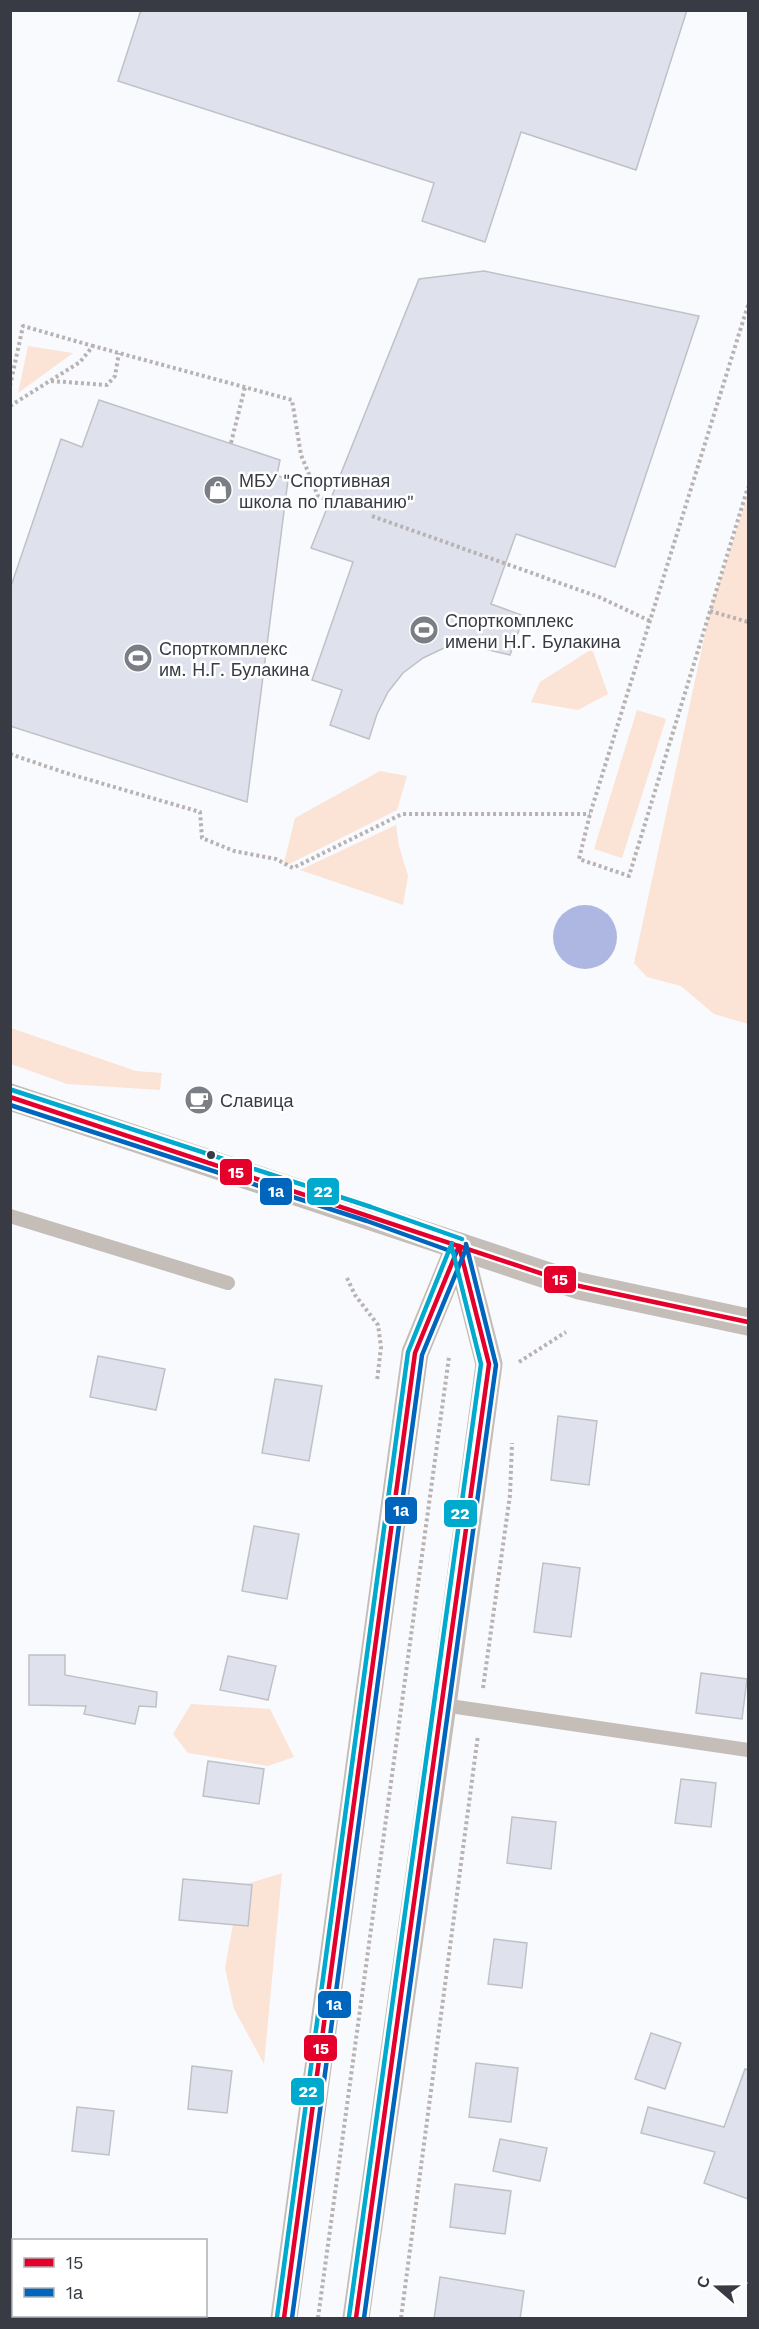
<svg xmlns="http://www.w3.org/2000/svg" width="759" height="2329" font-family="'Work Sans',sans-serif">
<style>
.green{fill:#fbe3d6}
.water{fill:#adb7e2}
.building{fill:#dfe2ed;stroke:#c0c1c7;stroke-width:1.5}
.lines{fill:none;stroke-linecap:round;stroke-linejoin:round}
.path{stroke:#b8b3b2;stroke-width:4;stroke-dasharray:3 3;stroke-linecap:butt}
.lane{stroke:#c5bdb8;stroke-width:14}
.street{stroke:#c5bdb8;stroke-width:27}
.bus-1-casing{stroke:#fff;stroke-width:9}
.bus-2-casing{stroke:#fff;stroke-width:9}
.bus-3-casing{stroke:#fff;stroke-width:9}
.bus-1{stroke:#e4002b;stroke-width:4.5}
.bus-2{stroke:#0065bd;stroke-width:4.5}
.bus-3{stroke:#00a9ce;stroke-width:4.5}
.bus-dot{fill:#383b44;stroke:#fff;stroke-width:2}
.labels{text-anchor:middle;dominant-baseline:central;stroke-width:5;stroke-linejoin:round;paint-order:stroke}
.poi-label{font-size:18px;fill:#383b44;stroke:#fff;text-anchor:start}
.line-badge{stroke:#fff;stroke-width:2}
.badge-label{font-size:16px;text-anchor:middle;font-weight:bold;fill:#fff}
</style>
<rect width="100%" height="100%" fill="#f9fafd"/>
<g class="green">
<polygon points="28,346 73,353 18,393"/>
<polygon points="748,495 748,1024 714,1014 681,986 647,977 634,963 710,611"/>
<polygon points="592,649 608,694 578,710 531,702 540,682"/>
<polygon points="637,710 666,719 622,858 594,849"/>
<polygon points="380,771 407,776 397,810 283,867 295,818"/>
<polygon points="396,825 399,846 408,876 403,905 300,870"/>
<polygon points="11,1028 136,1071 162,1073 160,1090 67,1084 11,1064"/>
<polygon points="191,1704 270,1709 294,1757 268,1766 188,1753 173,1734"/>
<polygon points="282,1873 264,2064 234,2009 225,1968 240,1886"/>
</g>
<circle class="water" cx="585" cy="937" r="32"/>
<g class="building">
<polygon points="141,10 687,10 636,170 521,132 485,242 422,221 434,183 118,81"/>
<polygon points="484,271 699,316 615,567 516,534 491,604 524,616 510,655 467,645 444,648 423,658 403,673 388,692 377,714 369,739 330,725 342,690 312,680 353,562 311,548 419,279"/>
<polygon points="99,400 280,460 277,475 288,480 247,802 10,726 10,589 61,439 82,447"/>
<polygon points="98,1356 165,1369 156,1410 90,1397"/>
<polygon points="275,1379 322,1386 309,1461 262,1453"/>
<polygon points="558,1416 597,1421 589,1485 551,1480"/>
<polygon points="254,1526 299,1534 287,1599 242,1591"/>
<polygon points="543,1563 580,1568 571,1637 534,1632"/>
<polygon points="29,1655 65,1655 65,1675 157,1692 156,1707 139,1706 135,1724 84,1714 86,1706 29,1705"/>
<polygon points="228,1656 276,1666 268,1700 220,1690"/>
<polygon points="701,1673 747,1679 742,1719 696,1713"/>
<polygon points="208,1761 264,1769 259,1804 203,1796"/>
<polygon points="681,1779 716,1783 711,1827 675,1823"/>
<polygon points="512,1817 556,1822 551,1869 507,1863"/>
<polygon points="183,1879 252,1885 248,1926 179,1920"/>
<polygon points="494,1939 527,1943 522,1988 488,1984"/>
<polygon points="651,2033 681,2043 665,2089 635,2079"/>
<polygon points="476,2063 518,2068 511,2122 469,2117"/>
<polygon points="192,2066 232,2071 227,2113 188,2109"/>
<polygon points="745,2069 748,2070 748,2199 704,2183 715,2152 641,2133 648,2107 724,2127"/>
<polygon points="77,2107 114,2111 109,2155 72,2151"/>
<polygon points="500,2139 547,2148 540,2181 493,2171"/>
<polygon points="455,2184 511,2191 505,2234 450,2227"/>
<polygon points="440,2277 524,2291 520,2319 434,2319"/>
</g>
<g class="lines">
<g class="path">
<polyline points="748,305 590,814 579,859 629,876 748,487"/>
<polyline points="51,381 107,385 115,376 119,353"/>
<polyline points="10,386 23,326 93,346"/>
<polyline points="10,406 80,362 93,346 292,400 301,455 318,496 327,500"/>
<polyline points="231,443 245,387"/>
<polyline points="372,516 599,597 650,621"/>
<polyline points="710,611 748,622"/>
<polyline points="10,754 66,773 200,812 202,838 234,851 276,859 293,868 402,814 590,814"/>
<polyline points="347,1278 355,1295 378,1325 381,1347 377,1381"/>
<polyline points="519,1362 566,1332"/>
<polyline points="483,1688 510,1495 512,1443"/>
<polyline points="318,2318 449,1357"/>
<polyline points="401,2318 478,1735"/>
</g>
<g class="lane">
<polyline points="10,1216 228,1283"/>
<polyline points="443,1705 748,1750"/>
</g>
<g class="street">
<polyline points="10,1097 579,1286 748,1322"/>
<polyline points="284,2318 415,1353 459,1246"/>
<polyline points="356,2318 443,1705 489,1364 459,1246"/>
</g>
<g class="bus-1-casing">
<g id="bus-1">
<polyline points="10,1097 579,1286 748,1322"/>
<polyline points="284,2318 415,1353 459,1246"/>
<polyline points="356,2318 489,1364 459,1246"/>
</g>
</g>
<g class="bus-2-casing">
<g id="bus-2">
<polyline points="10,1105 367,1221 456,1253"/>
<polyline points="292,2318 422,1355 466,1249"/>
<polyline points="364,2318 496,1365 466,1244"/>
</g>
</g>
<g class="bus-3-casing">
<g id="bus-3">
<polyline points="12,1090 371,1207 462,1239"/>
<polyline points="277,2317 408,1352 452,1243"/>
<polyline points="349,2317 481,1364 452,1248"/>
</g>
</g>
<use href="#bus-1" class="bus-1"/>
<use href="#bus-2" class="bus-2"/>
<use href="#bus-3" class="bus-3"/>
</g>
<defs>
<g id="shop-disc" transform="scale(1.5)"><circle r="9.5" fill="#7c7e85" stroke="#fff"/><path d="M-5-2.5h2.3a2.7 3.5 0 0 1 5.4 0H5L5.5 6h-11ZM-1.5-2.5h3a1.5 2.3 0 0 0-3 0Z" fill="#fff"/></g>
<g id="stadium-disc" transform="scale(1.5)"><circle r="9.5" fill="#7c7e85" stroke="#fff"/><path d="M0-5a6.5 5 0 1 0 0 10a6.5 5 0 1 0 0-10ZM-3.5-1.8h7v3.6h-7Z" fill="#fff"/></g>
<g id="cafe-disc" transform="scale(1.5)"><circle r="9.5" fill="#7c7e85" stroke="#fff"/><path d="M-5.5-4.5H6V0H3Q3 3.5 0 3.5H-2.5Q-5.5 3.5-5.5 0ZM3-3.2v2h1.7v-2ZM-6 4.5H4V6H-6Z" fill="#fff"/></g>
</defs>
<g fill-rule="evenodd">
<use href="#shop-disc" x="218" y="490"/>
<use href="#stadium-disc" x="424" y="630"/>
<use href="#stadium-disc" x="138" y="658"/>
<use href="#cafe-disc" x="199" y="1100"/>
</g>
<circle class="bus-dot" cx="211" cy="1155" r="5"/>
<g class="labels">
<g class="poi-label">
<text x="239" y="480">МБУ "Спортивная<tspan x="239" dy="21">школа по плаванию"</tspan></text>
<text x="445" y="620">Спорткомплекс<tspan x="445" dy="21">имени Н.Г. Булакина</tspan></text>
<text x="159" y="648">Спорткомплекс<tspan x="159" dy="21">им. Н.Г. Булакина</tspan></text>
<text x="220" y="1100">Славица</text>
</g>
</g>
<g class="line-badge">
<rect x="219" y="1158" width="34" height="28" rx="6" fill="#e4002b"/>
<rect x="306" y="1177" width="34" height="29" rx="6" fill="#00a9ce"/>
<rect x="259" y="1177" width="34" height="29" rx="6" fill="#0065bd"/>
<rect x="543" y="1265" width="34" height="29" rx="6" fill="#e4002b"/>
<rect x="384" y="1496" width="34" height="29" rx="6" fill="#0065bd"/>
<rect x="443" y="1499" width="35" height="29" rx="6" fill="#00a9ce"/>
<rect x="317" y="1990" width="35" height="29" rx="6" fill="#0065bd"/>
<rect x="303" y="2034" width="35" height="28" rx="6" fill="#e4002b"/>
<rect x="290" y="2077" width="35" height="29" rx="6" fill="#00a9ce"/>
</g>
<g class="badge-label">
<text x="236" y="1178">15</text>
<text x="323" y="1197">22</text>
<text x="276" y="1197">1а</text>
<text x="560" y="1285">15</text>
<text x="401" y="1516">1а</text>
<text x="460" y="1519">22</text>
<text x="334" y="2010">1а</text>
<text x="321" y="2054">15</text>
<text x="308" y="2097">22</text>
</g>
<rect width="759" height="2329" fill="none" stroke="#383b44" stroke-width="24"/>
<rect x="12" y="2239" width="195" height="78" fill="#ffffff" stroke="#afb1b4" stroke-width="1.5"/>
<rect x="24" y="2258" width="30" height="9" fill="#e4002b" stroke="#afb1b4" stroke-width="1.5"/>
<text x="66" y="2269" font-size="18" fill="#383b44">15</text>
<rect x="24" y="2288" width="30" height="9" fill="#0065bd" stroke="#afb1b4" stroke-width="1.5"/>
<text x="66" y="2299" font-size="18" fill="#383b44">1а</text>
<g transform="translate(717 2287) rotate(290)" stroke="#ffffff" stroke-width="4.5" paint-order="stroke">
<path d="M0-4.5L10 22L0 15L-10 22Z" fill="#383b44"/>
<text y="-9" font-size="16" font-weight="bold" text-anchor="middle" fill="#383b44">С</text>
</g>
</svg>
